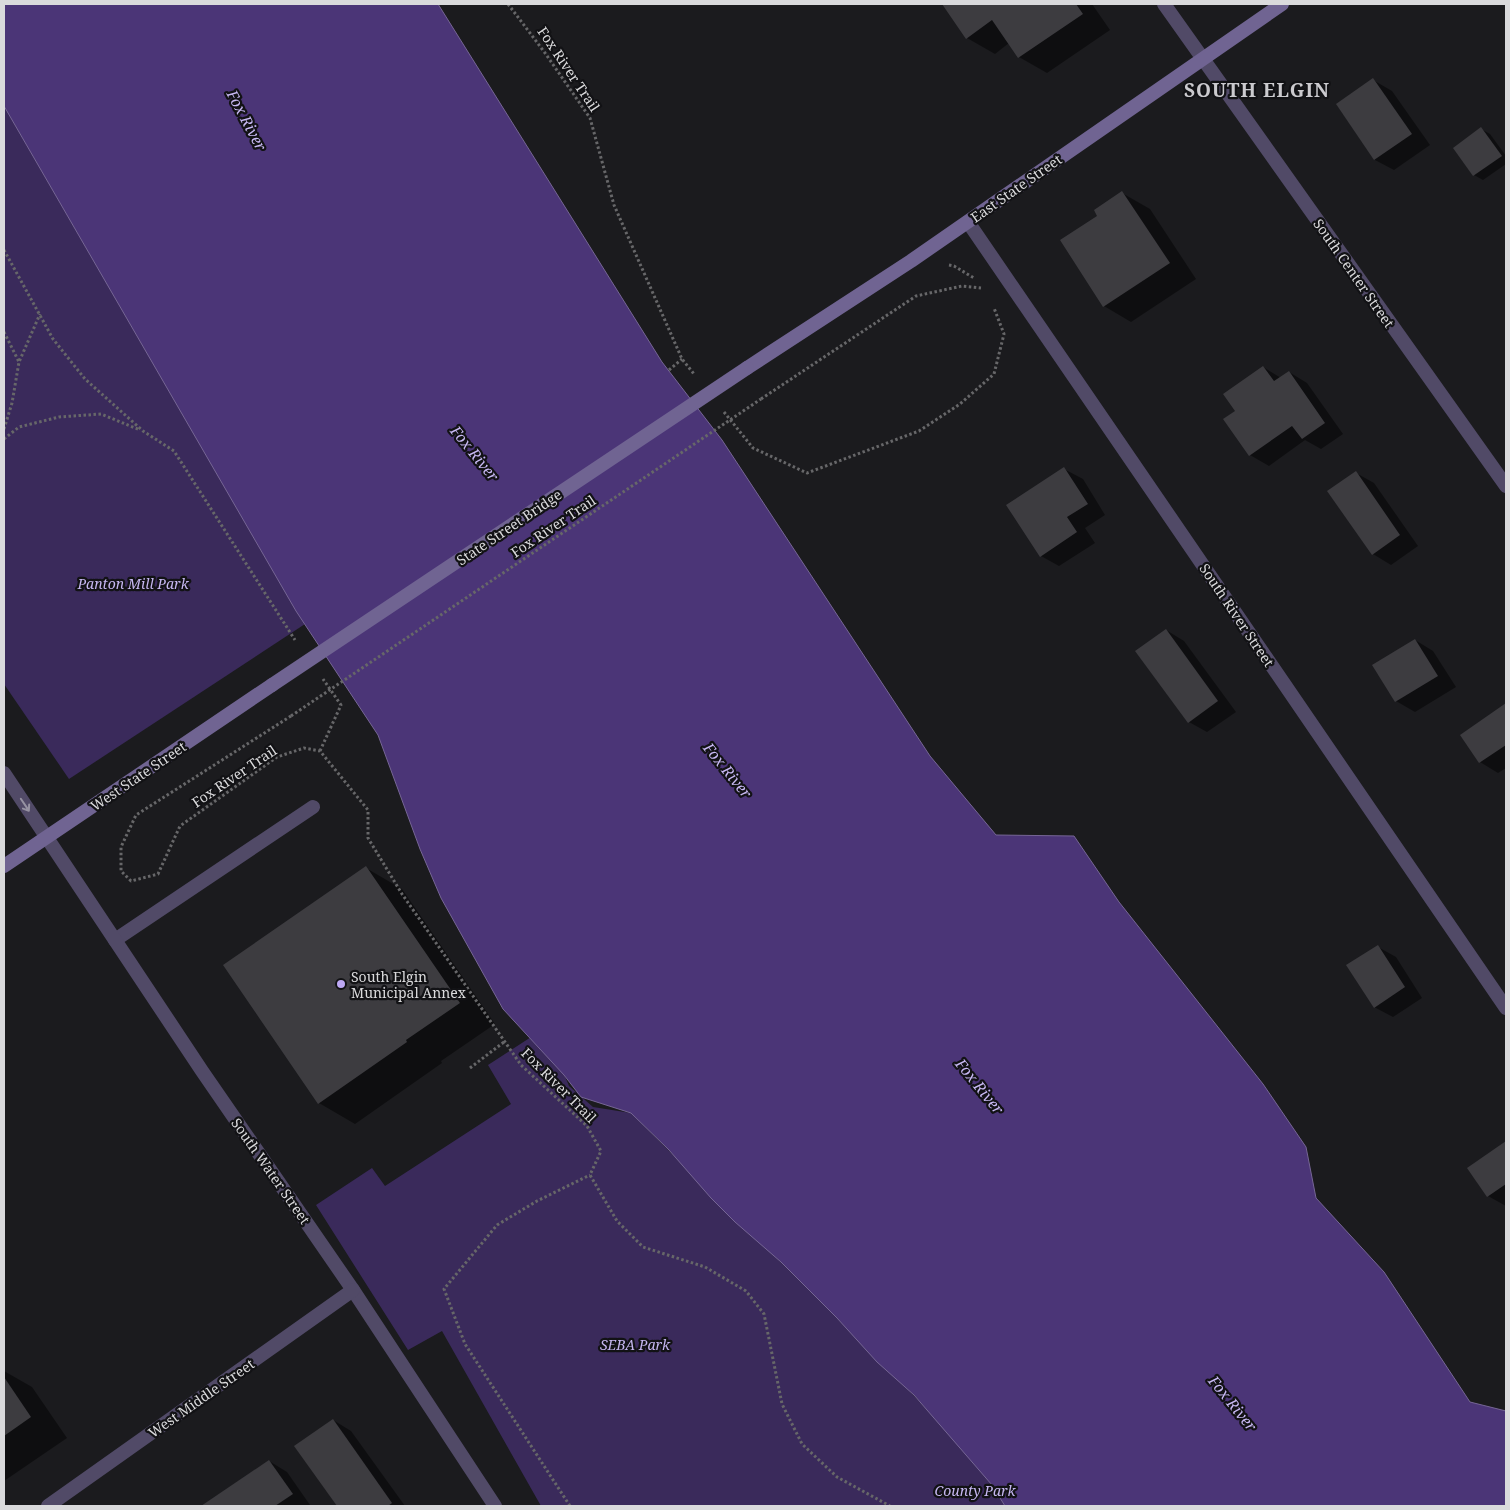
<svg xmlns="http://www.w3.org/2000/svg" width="1510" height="1510" font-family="'Noto Serif',serif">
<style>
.green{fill:#3a2a5b}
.water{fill:#4b3577;stroke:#766695}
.shadow{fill:#0007}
.building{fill:#3d3c40}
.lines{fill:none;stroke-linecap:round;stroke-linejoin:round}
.path{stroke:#676769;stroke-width:3;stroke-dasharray:2.5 2.5;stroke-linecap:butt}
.service{stroke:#514a67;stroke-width:14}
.minor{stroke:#514a67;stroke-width:14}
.secondary{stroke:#706492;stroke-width:14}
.path-bridge{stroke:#676769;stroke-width:3;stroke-dasharray:2.5 2.5;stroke-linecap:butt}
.secondary-bridge{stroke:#706492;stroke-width:14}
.oneway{stroke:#9692a2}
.poi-dot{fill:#bea9f5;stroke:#121215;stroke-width:2}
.labels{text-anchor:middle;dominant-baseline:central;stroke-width:4.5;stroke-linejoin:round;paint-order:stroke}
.street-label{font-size:14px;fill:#dadadc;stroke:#121215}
.park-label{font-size:14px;font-style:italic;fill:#c6b7f1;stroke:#121215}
.poi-label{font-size:14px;fill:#dadadc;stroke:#121215;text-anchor:start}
.water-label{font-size:15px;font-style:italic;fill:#c8b9f4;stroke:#121215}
.district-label{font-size:19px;font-weight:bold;letter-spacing:1px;fill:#cbcace;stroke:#121215}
</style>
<rect width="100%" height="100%" fill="#1b1b1e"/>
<g class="green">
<polygon points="4,105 305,624 69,779 4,684"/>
<polygon points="545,1028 569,1086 593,1107 631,1113 904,1385 980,1467 1005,1506 541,1506 442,1331 408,1350 316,1205 372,1168 385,1186 511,1104 488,1065"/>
</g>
<polygon class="water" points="4,4 438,4 662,362 722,440 930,756 996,835 1074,836 1119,902 1263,1084 1306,1147 1316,1198 1384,1272 1470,1402 1506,1411 1506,1506 1005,1506 992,1485 914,1395 877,1362 837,1318 781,1262 735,1222 711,1198 669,1150 631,1113 581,1097 564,1075 503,1009 441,898 420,849 378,735 296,611 4,106"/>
<g class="shadow">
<polygon points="944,4 1092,4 1110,30 1047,73 1019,57 1009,43 995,54 967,38"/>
<polygon points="1373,80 1392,91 1430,145 1394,170 1375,160 1337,105"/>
<polygon points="1481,129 1490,134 1506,156 1506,164 1483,180 1474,175"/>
<polygon points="1122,193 1150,209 1196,279 1131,322 1104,306 1099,216"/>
<polygon points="1263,367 1281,378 1289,372 1307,383 1343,434 1321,449 1305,440 1269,466 1250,455 1237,411"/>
<polygon points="1064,469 1083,479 1105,515 1085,528 1095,543 1059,566 1041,556"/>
<polygon points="1356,473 1374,483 1418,546 1391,565 1373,554"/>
<polygon points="1166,630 1184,641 1236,712 1207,732 1189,722"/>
<polygon points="1415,640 1433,651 1456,687 1415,712 1396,701"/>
<polygon points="1506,705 1506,768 1498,773 1480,762 1461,735"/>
<polygon points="366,868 402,889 495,1024 441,1061 442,1063 355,1124 319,1103"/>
<polygon points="1378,947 1396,957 1422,998 1393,1017 1374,1007"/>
<polygon points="1506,1142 1506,1206 1488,1196 1469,1168"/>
<polygon points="4,1371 32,1387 67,1438 4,1481"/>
<polygon points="333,1420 351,1431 405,1506 339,1506 296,1446"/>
<polygon points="269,1461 287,1472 310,1505 203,1506"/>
</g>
<g class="building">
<polygon points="942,4 1076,4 1083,14 1018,58 992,20 966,39"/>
<polygon points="1373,78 1412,134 1374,160 1336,104"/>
<polygon points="1481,127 1502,156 1473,176 1453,148"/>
<polygon points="1122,191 1170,263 1103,307 1060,240 1097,216 1094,210"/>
<polygon points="1263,366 1274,381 1289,371 1325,423 1302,439 1292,426 1249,456 1223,419 1235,411 1223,394"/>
<polygon points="1064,467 1088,504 1067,517 1077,532 1040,557 1006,505"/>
<polygon points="1356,471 1400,535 1372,555 1327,491"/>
<polygon points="1166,629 1218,701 1188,723 1135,651"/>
<polygon points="1415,639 1438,676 1395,702 1372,665"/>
<polygon points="1506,703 1506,745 1479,763 1460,735"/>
<polygon points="366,866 460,1003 406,1040 407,1042 318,1104 223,965"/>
<polygon points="1378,945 1405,987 1374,1008 1346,965"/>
<polygon points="1506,1141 1506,1184 1487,1197 1467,1168"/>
<polygon points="4,1377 31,1417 4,1436"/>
<polygon points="333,1419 392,1503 388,1506 337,1506 294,1446"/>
<polygon points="269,1460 293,1494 275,1506 201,1506"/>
</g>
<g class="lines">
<g class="path">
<polyline points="508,4 545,53 590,118 614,205 682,359 694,374"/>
<polyline points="4,250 53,339 85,379 143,431 174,451 295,640"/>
<polyline points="949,265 954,266 974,278"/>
<polyline points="4,332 19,362"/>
<polyline points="669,370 682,359"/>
<polyline points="761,399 916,296 962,286 981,288"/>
<polyline points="724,412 753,448 807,473 919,431 960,404 994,374 1004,334 994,308"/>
<polyline points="4,429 12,403 19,362 40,314"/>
<polyline points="4,439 19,427 59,417 101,414 140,430"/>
<polyline points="291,716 136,815 121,847 121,871 131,881 158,874 180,826 277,757 304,748 320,751 368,810 368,838 402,894 521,1065 587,1126 601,1151 590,1175 617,1221 643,1247 705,1267 746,1291 764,1314 782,1404 802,1444 837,1477 890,1506"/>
<polyline points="320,751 341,705 323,679"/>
<polyline points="470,1068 504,1042"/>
<polyline points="570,1506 465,1344 444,1289 497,1225 537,1201 590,1175"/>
</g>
<polyline class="service" points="115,940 313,807"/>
<g class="minor">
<polyline points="1164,4 1506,486"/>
<polyline points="968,222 1506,1008"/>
<polyline points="4,773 202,1071 353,1290 495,1506"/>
<polyline points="48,1506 353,1290"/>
</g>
<g class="secondary">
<polyline points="747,368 911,261 1282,4"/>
<polyline points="4,866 272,685"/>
</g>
<polyline class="path-bridge" points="291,716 761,399"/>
<polyline class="secondary-bridge" points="272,685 747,368"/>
</g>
<defs><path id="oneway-shaft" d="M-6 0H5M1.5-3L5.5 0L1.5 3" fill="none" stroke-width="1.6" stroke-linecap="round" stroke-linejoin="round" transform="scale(1.25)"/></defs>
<use class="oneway" href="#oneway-shaft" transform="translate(25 805) rotate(56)"/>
<circle class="poi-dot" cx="341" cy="984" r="5"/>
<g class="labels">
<g class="street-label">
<text transform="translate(569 69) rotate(56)">Fox River Trail</text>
<text transform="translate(1016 188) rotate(-35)">East State Street</text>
<text transform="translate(1354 273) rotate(55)">South Center Street</text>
<text transform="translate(553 526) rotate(-34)">Fox River Trail</text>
<text transform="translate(509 527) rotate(-34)">State Street Bridge</text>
<text transform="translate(1237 615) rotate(56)">South River Street</text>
<text transform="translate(138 776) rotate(-34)">West State Street</text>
<text transform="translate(234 776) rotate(-34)">Fox River Trail</text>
<text transform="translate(559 1085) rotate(45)">Fox River Trail</text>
<text transform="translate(271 1171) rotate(55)">South Water Street</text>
<text transform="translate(201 1398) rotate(-35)">West Middle Street</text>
</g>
<g class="park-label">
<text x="133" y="583">Panton Mill Park</text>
<text x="635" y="1344">SEBA Park</text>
<text x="975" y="1490">County Park</text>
</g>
<g class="poi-label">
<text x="351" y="976">South Elgin<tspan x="351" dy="16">Municipal Annex</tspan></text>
</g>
<g class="water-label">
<text transform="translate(247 120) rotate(62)">Fox River</text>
<text transform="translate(475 453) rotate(51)">Fox River</text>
<text transform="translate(728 770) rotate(51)">Fox River</text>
<text transform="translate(980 1086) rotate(51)">Fox River</text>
<text transform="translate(1233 1403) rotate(51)">Fox River</text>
</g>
<g class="district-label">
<text x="1257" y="90">SOUTH ELGIN</text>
</g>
</g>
<rect width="1510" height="1510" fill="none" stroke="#dadadc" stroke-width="10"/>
</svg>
